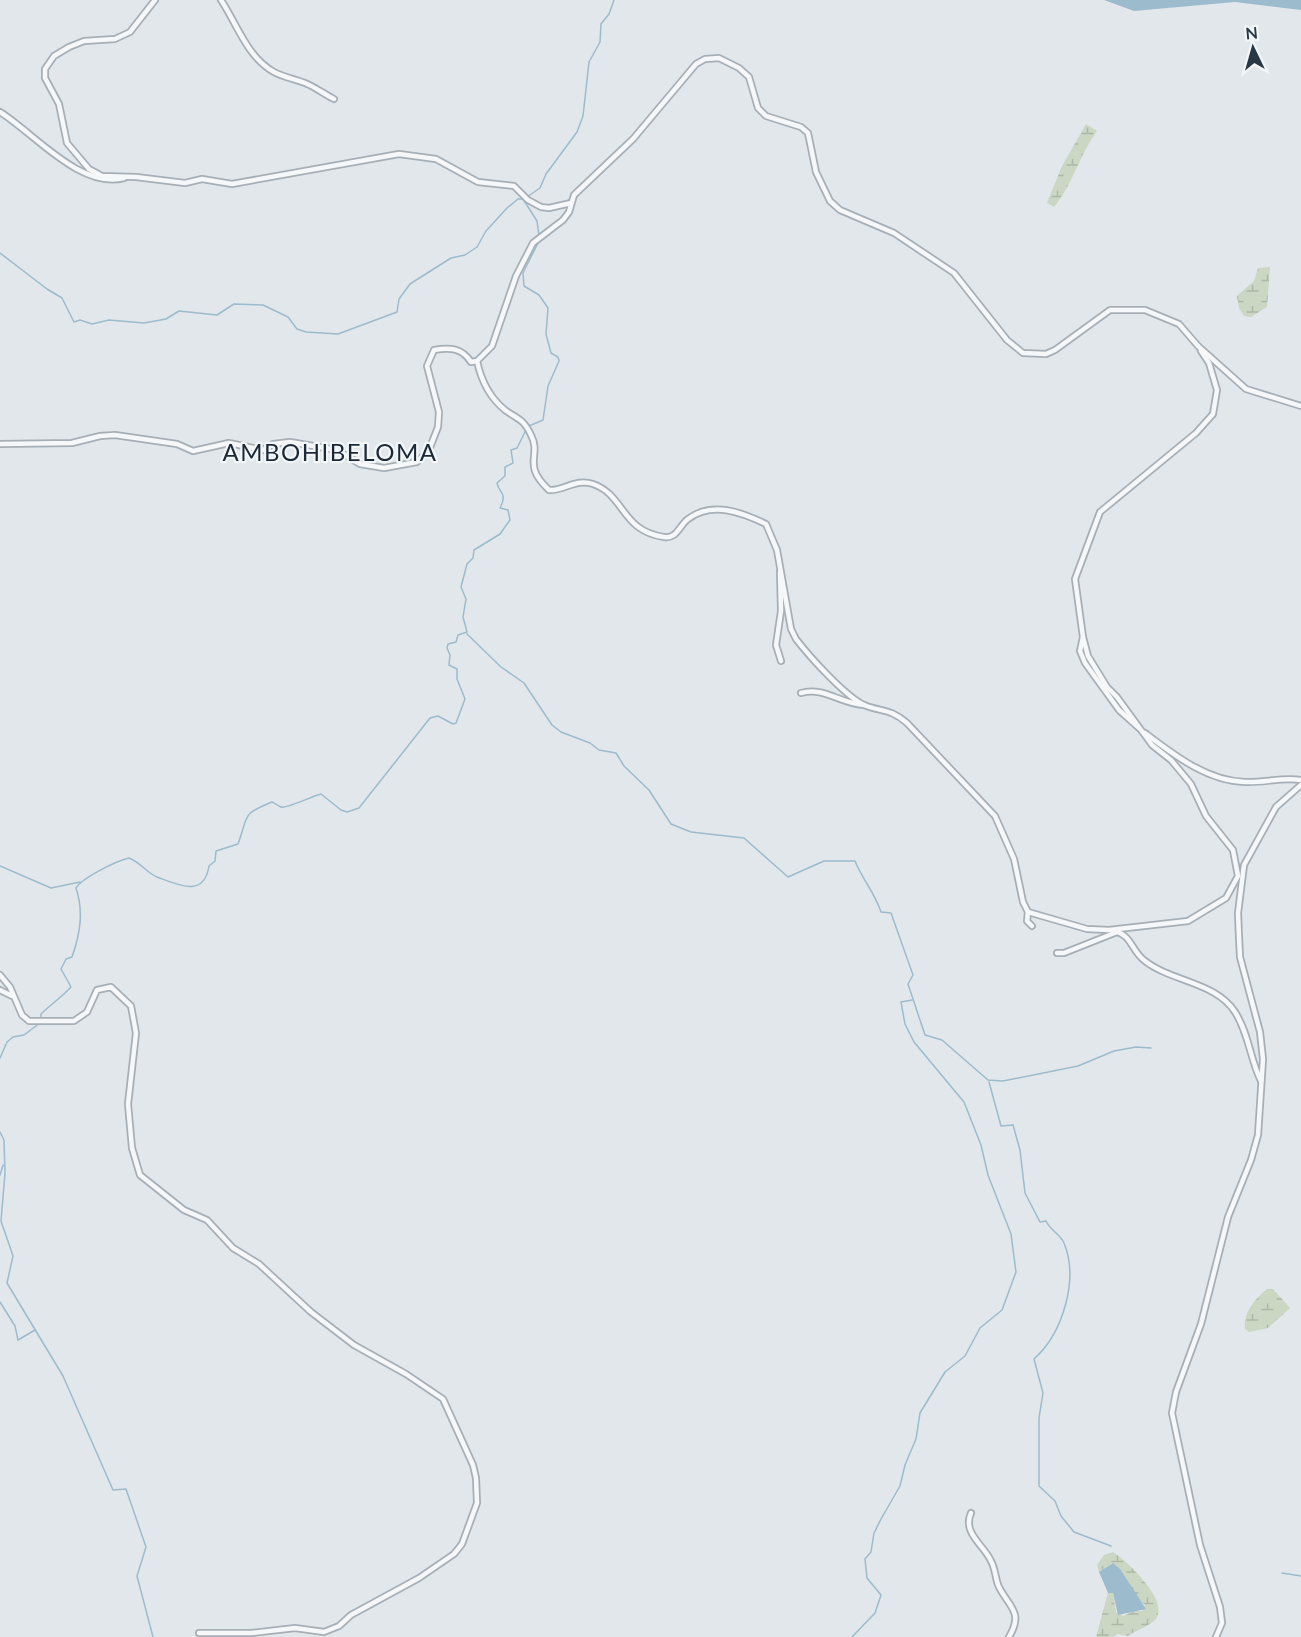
<svg xmlns="http://www.w3.org/2000/svg" width="1301" height="1637" font-family="Lato,sans-serif">
<style>
.wetland{fill:url(#wetland-marsh)}
.water{fill:#9cbbcd}
.lines{fill:none;stroke-linecap:round;stroke-linejoin:round}
.stream{stroke:#9cbbcd;stroke-width:1.5}
.minor-casing{stroke:#a7afb6;stroke-width:8}
.minor{stroke:#f5f7f9;stroke-width:4.5}
.labels{text-anchor:middle;dominant-baseline:central;stroke-width:4.5;stroke-linejoin:round;paint-order:stroke}
.quarter-label{font-size:24px;letter-spacing:1.5px;fill:#1b2835;stroke:#f2f6f8}
</style>
<defs>
<pattern id="wetland-marsh" width="20" height="14" patternUnits="userSpaceOnUse" patternTransform="scale(1.5)"><rect width="20" height="14" fill="#cbd6c3"/><path d="M1 5h8M5 5V1M11 12h8M15 12V8" fill="none" stroke="#aeb8a9"/></pattern>
</defs>
<rect width="100%" height="100%" fill="#e2e7eb"/>
<g class="wetland">
<path d="M1086,124L1097,131C1079,156 1073,184 1054,207L1047,203L1062,166Z"/>
<polygon points="1270,267 1267,307 1251,317 1244,316 1239,308 1237,296 1254,281 1258,268"/>
<path d="M1267,1289H1273L1290,1308L1268,1328L1249,1332L1245,1329C1243,1312 1255,1299 1267,1289Z"/>
<path d="M1113,1552C1127,1561 1170,1601 1156,1619C1151,1625 1135,1631 1128,1636L1118,1634L1113,1637H1096L1108,1593H1113L1116,1612L1123,1616L1134,1611H1142L1145,1605L1136,1597L1113,1563L1099,1572L1097,1565L1104,1555Z"/>
</g>
<g class="water">
<polygon points="1104,0 1301,0 1301,10 1235,2 1134,11"/>
<polygon points="1113,1563 1120,1569 1146,1609 1118,1615 1113,1593 1108,1593 1099,1572"/>
</g>
<g class="lines">
<g class="stream">
<polyline points="527,197 540,188 546,174 577,132 583,116 589,62 600,42 601,24 609,14 614,0"/>
<polyline points="523,199 537,221 539,236"/>
<polyline points="0,253 47,289 62,298 74,322 80,320 92,324 109,320 144,323 166,319 179,311 217,315 234,304 263,305 288,317 297,329 306,332 338,334 397,312 399,299 410,284 451,258 465,255 477,247 486,231 507,208 518,199 523,199"/>
<polyline points="529,426 543,420 548,386 559,361 558,357 551,353 546,334 548,308 539,295 524,286 523,273 539,241"/>
<path d="M467,634L501,667L524,683L552,725L561,732L590,743L599,750L616,753L624,766L649,790L671,824L691,832L744,838L788,877L824,861H855C862,879 875,893 881,912L891,913L913,975L908,984L925,1035L942,1040L988,1080L1003,1081L1078,1066L1114,1051L1136,1047L1151,1048"/>
<polyline points="0,866 51,888 80,882"/>
<path d="M41,1018V1014C51,1004 61,998 71,987L61,969L66,959L72,957C80,934 84,912 76,888C82,878 116,861 129,858C140,862 147,873 157,877C179,885 204,898 209,866L215,861L216,851L238,844C249,815 240,815 272,802C275,803 278,806 281,807C287,809 312,796 321,794L341,810L347,812L359,808L430,718L438,716L453,724L456,723L465,699L457,679V669L449,665L450,655L447,648L448,644L456,642L458,635L467,632L463,617L466,599L461,587L467,564L473,558L474,550L500,534L510,520L508,510L500,508C508,492 499,494 497,483L505,476V467L513,463L511,450L517,448L526,430"/>
<polyline points="0,1058 7,1042 13,1037 24,1035 40,1023"/>
<path d="M989,1082L1001,1126L1013,1125L1020,1150L1025,1193L1040,1222L1046,1221C1050,1230 1060,1234 1064,1243C1079,1279 1063,1333 1034,1359L1043,1393L1039,1418V1486L1055,1501L1061,1516L1074,1532L1111,1546"/>
<polyline points="0,1132 4,1140 5,1173 1,1221 13,1256 7,1283 63,1376 113,1490 126,1489 146,1547 137,1576 153,1637"/>
<polyline points="0,1175 3,1165"/>
<polyline points="0,1302 15,1326 18,1340 35,1330"/>
<polyline points="1282,1573 1301,1576"/>
<polyline points="852,1637 875,1613 881,1595 867,1578 865,1559 871,1552 874,1533 881,1519 900,1486 905,1465 916,1439 920,1413 945,1372 965,1356 980,1328 1002,1310 1016,1272 1011,1234 988,1175 981,1145 964,1102 914,1042 905,1024 901,1002 912,1000"/>
</g>
<g class="minor-casing">
<g id="minor">
<polyline points="155,0 130,32 115,39 84,41 69,47 54,56 45,69 45,78 59,104 67,143 89,169 102,176 136,177 185,183 202,179 232,184 399,154 436,159 478,182 514,186 528,200 541,207 549,208 571,203"/>
<path d="M221,0C237,24 247,57 274,72C283,77 295,79 305,83C315,87 324,94 334,99"/>
<path d="M0,112C35,134 80,189 124,178"/>
<path d="M477,361C481,380 489,397 505,410C517,419 523,418 531,435C542,456 521,464 549,490C564,491 576,478 593,484C625,495 621,531 664,537C677,539 679,526 688,519C712,501 741,512 766,524L777,550L791,629L796,639C809,656 845,696 864,705C881,712 890,708 907,723L995,816L1014,859L1023,902L1028,912L1087,929L1109,930L1188,921L1226,898L1238,876L1233,850L1206,816L1191,784L1171,760L1152,745L1117,697L1107,687L1088,656L1083,637"/>
<path d="M0,444L72,443L100,436L115,435L177,444L193,451L229,443L263,450L273,444L290,442L337,450L360,464L384,468L417,462L429,450L438,427L439,412L427,366L434,350C450,347 462,348 471,362L477,361L492,346L516,276L533,243L563,220L569,212L574,195L633,139L696,64L705,59L719,58L739,68L749,77L758,108L766,116L801,127L808,133L816,172L830,201L840,210L894,233L954,273L1007,340L1023,353L1046,354L1055,350L1110,310H1145L1179,324L1198,346L1246,389L1301,406"/>
<polyline points="780,572 781,611 776,645 781,661"/>
<path d="M801,693C823,686 841,704 864,705"/>
<polyline points="1139,728 1119,710 1085,663 1080,651 1083,637 1075,579 1100,512 1196,433 1213,414 1217,390 1209,363 1201,351"/>
<path d="M1145,733C1174,755 1207,781 1245,782C1263,783 1283,777 1301,780"/>
<polyline points="1028,912 1027,921 1032,926"/>
<path d="M1113,931C1132,934 1131,951 1145,961C1172,982 1216,982 1235,1012C1249,1034 1250,1059 1261,1081"/>
<polyline points="1057,953 1064,953 1117,932"/>
<polyline points="0,975 10,987 22,1015 29,1021 74,1021 87,1012 97,990 111,987 131,1006 136,1033 128,1104 132,1148 140,1175 184,1210 207,1220 233,1248 259,1264 311,1312 354,1345 406,1374 443,1399 473,1465 476,1478 477,1503 462,1544 454,1554 419,1578 351,1615 339,1626 324,1632 295,1628 251,1633 199,1633"/>
<polyline points="0,990 12,996"/>
<path d="M971,1513C962,1533 984,1545 991,1561C996,1570 995,1579 999,1587C1009,1607 1024,1612 1009,1637"/>
<polyline points="1216,1637 1222,1623 1220,1607 1200,1545 1172,1413 1176,1392 1201,1324 1228,1217 1251,1160 1258,1135 1263,1059 1260,1032 1240,957 1239,937 1238,913 1244,865 1276,807 1301,785"/>
</g>
</g>
<use href="#minor" class="minor"/>
</g>
<g class="labels">
<g class="quarter-label">
<text x="330" y="451">AMBOHIBELOMA</text>
</g>
</g>
<g transform="translate(1253 48) rotate(355)" stroke="#f2f6f8" stroke-width="4.5" paint-order="stroke">
<path d="M0-4.5L10 22L0 15L-10 22Z" fill="#293744"/>
<text y="-9" font-size="16" font-weight="bold" text-anchor="middle" fill="#293744">N</text>
</g>
</svg>
